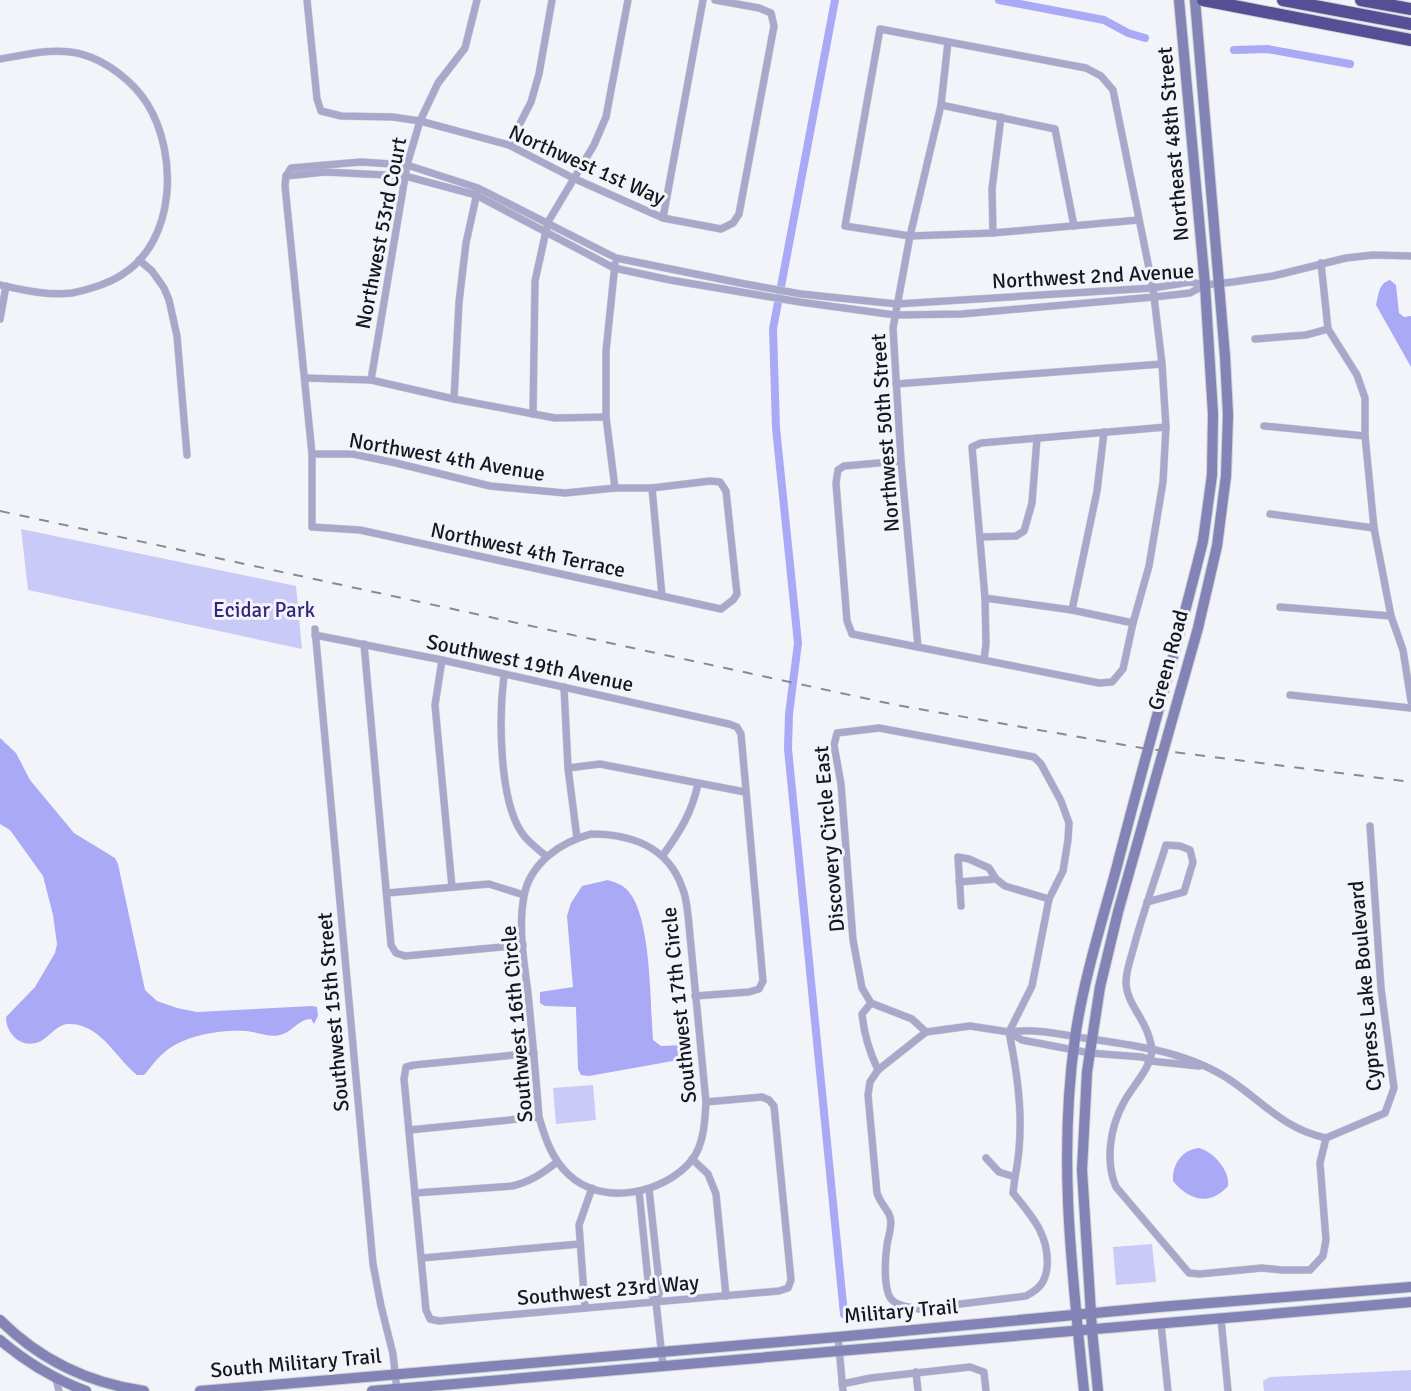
<svg xmlns="http://www.w3.org/2000/svg" width="1411" height="1391" font-family="Signika,sans-serif">
<style>
.green{fill:#c9caf8}
.water{fill:#aaa9f6}
.lines{fill:none;stroke-linecap:round;stroke-linejoin:round}
.canal{stroke:#aaa9f6;stroke-width:8}
.street-casing{stroke:#d0d1d7;stroke-width:8}
.secondary-casing{stroke:#d0d1d7;stroke-width:12}
.highway-casing{stroke:#d0d1d7;stroke-width:14}
.street{stroke:#a8a8cb;stroke-width:7}
.secondary{stroke:#8383b5;stroke-width:10}
.highway{stroke:#555096;stroke-width:12}
.rail{stroke:#898991;stroke-width:2;stroke-dasharray:10 10;stroke-linecap:butt}
.labels{text-anchor:middle;dominant-baseline:central;stroke-width:6;stroke-linejoin:round;paint-order:stroke}
.street-label{font-size:21px;fill:#171722;stroke:#f3f4fa}
.park-label{font-size:21px;fill:#35267d;stroke:#f3f4fa}
</style>
<rect width="100%" height="100%" fill="#f3f4fa"/>
<g class="green">
<polygon points="21,529 296,586 302,649 28,590"/>
<polygon points="593,1085 596,1120 556,1124 553,1088"/>
<polygon points="1152,1244 1156,1282 1116,1285 1113,1247"/>
<polygon points="1411,1370 1411,1391 1264,1391 1263,1381 1270,1377"/>
</g>
<g class="water">
<path d="M1390,280L1396,285L1399,313L1404,317L1411,316V367L1376,305C1379,294 1378,284 1390,280Z"/>
<path d="M0,738L16,753L30,780L74,833L115,858L118,864L145,990L157,1001L177,1008L197,1012L312,1006L317,1007L318,1016L314,1024L311,1019C299,1019 294,1030 283,1034C272,1039 258,1032 246,1031C222,1029 185,1035 166,1051C158,1057 151,1067 144,1075H137C118,1060 106,1034 82,1026C77,1024 68,1023 63,1025C55,1028 48,1037 41,1041C23,1050 6,1035 6,1017L35,987L55,953L57,944L53,915L43,876L10,830L0,824Z"/>
<path d="M608,880C613,882 621,884 625,888C652,910 650,1004 653,1040L661,1046L684,1045L689,1052L684,1059L589,1076L581,1075L578,1069L576,1007L545,1006L540,1003V992L573,987L567,916L571,903L582,886Z"/>
<path d="M1199,1148C1214,1152 1230,1171 1228,1186C1209,1207 1189,1200 1173,1181C1172,1164 1182,1150 1199,1148Z"/>
</g>
<g class="lines">
<g class="canal">
<polyline points="835,0 773,329 776,428 798,643 789,714 788,749 844,1314"/>
<polyline points="999,0 1104,20 1128,33 1145,38"/>
<polyline points="1234,50 1267,49 1350,64"/>
</g>
<g class="street-casing">
<g id="street">
<polyline points="307,0 317,99 321,111 341,116 393,117 420,121 509,145 573,178 663,218 721,229 733,223 739,214 774,26 771,13 759,8 715,0"/>
<path d="M0,59C26,55 55,47 81,54C107,61 134,82 148,105C178,155 176,240 123,274C110,283 88,290 72,293C49,296 23,290 0,285"/>
<polyline points="941,105 1055,129 1074,226"/>
<polyline points="509,145 531,102 539,74 552,0"/>
<polyline points="286,176 325,172 405,176 476,195 614,268 670,280 800,302 895,315 962,314 1154,297 1190,293 1205,285"/>
<polyline points="663,218 703,0"/>
<polyline points="993,233 992,189 1001,117"/>
<polyline points="139,260 152,271 164,288 169,300 177,336 187,455"/>
<polyline points="1321,263 1328,329 1357,375 1365,398 1365,436 1374,528 1391,616 1403,650 1411,701"/>
<polyline points="615,264 606,351 606,417 615,488"/>
<polyline points="0,319 6,286"/>
<polyline points="1255,339 1306,335 1328,329"/>
<polyline points="305,378 371,380 454,399 555,418 606,417"/>
<polyline points="371,380 407,165 420,121 438,83 465,48 477,0"/>
<polyline points="896,384 1162,364"/>
<polyline points="454,399 459,302 466,243 477,193"/>
<polyline points="533,414 535,281 548,222 594,145 606,117 628,0"/>
<polyline points="1264,426 1365,436"/>
<polyline points="312,454 353,454 396,463 490,486 565,493 615,488 652,488 710,481 720,482 726,491 737,594 733,600 721,609 360,530 312,527 312,454 285,186 286,176 291,168 361,162 407,165 478,188 616,258 740,283 801,294 897,304 1153,288 1190,282 1205,285 1233,282 1273,276 1346,258 1373,255 1411,256"/>
<polyline points="901,461 844,466 838,470 836,483 847,621 852,634 1099,683 1112,682 1123,669 1133,623 1149,566 1163,482 1166,427 1162,364 1153,288 1113,90 1101,76 1086,68 880,29 845,226 910,236 993,233 1138,220"/>
<polyline points="652,488 662,596"/>
<polyline points="1270,514 1374,528"/>
<polyline points="980,537 1016,536 1024,531 1032,503 1037,438"/>
<polyline points="985,598 1072,610 1133,623"/>
<polyline points="1280,607 1391,616"/>
<polyline points="1072,610 1097,491 1104,432"/>
<polyline points="315,629 373,1264 381,1306 393,1354 397,1391"/>
<polyline points="315,635 442,660 729,724 737,727 741,734 763,981 759,989 749,992 695,996"/>
<polyline points="364,644 391,945 396,953 405,956 523,945"/>
<polyline points="918,647 901,461 893,328 910,236 941,105 948,42"/>
<polyline points="442,660 435,705 452,887"/>
<polyline points="984,660 986,644 985,598 972,447 981,443 1166,427"/>
<path d="M504,675C499,715 498,805 525,837C531,844 539,850 546,856"/>
<polyline points="564,687 568,768 577,838"/>
<polyline points="1290,695 1411,708"/>
<polyline points="568,768 600,764 745,792"/>
<path d="M591,834C631,834 668,847 682,887C686,896 687,906 688,915L706,1102C705,1121 704,1144 692,1160C664,1194 602,1207 568,1174C552,1159 545,1138 539,1117C536,1076 532,1035 528,993C524,962 518,928 524,896C530,863 561,842 591,834Z"/>
<path d="M663,855C680,832 692,812 698,784"/>
<polyline points="959,882 996,879"/>
<polyline points="387,893 489,884 524,895"/>
<path d="M1147,902L1184,892L1193,862L1190,850L1180,846L1166,845C1155,880 1142,915 1133,950C1130,960 1126,972 1126,982C1126,1002 1144,1018 1149,1037C1150,1041 1152,1046 1152,1050C1150,1070 1133,1085 1124,1102C1110,1127 1105,1161 1116,1187L1189,1273L1200,1274L1262,1268L1282,1270H1310L1323,1256L1326,1240L1320,1163L1326,1138"/>
<polyline points="961,906 958,857 969,859 989,868 996,879 1005,886 1049,899"/>
<path d="M871,1003L862,1014C864,1035 869,1051 878,1070"/>
<polyline points="926,1032 912,1019 871,1003 862,988 853,940 841,784 834,745 837,733 879,728 1034,757 1041,764 1061,801 1069,823 1068,840 1063,871 1049,899 1032,986 1009,1032"/>
<path d="M1009,1032C1038,1028 1062,1035 1091,1039C1140,1046 1191,1053 1233,1082C1266,1105 1285,1129 1326,1138"/>
<path d="M1009,1032C1019,1081 1025,1128 1015,1177"/>
<polyline points="534,1053 414,1065 406,1067 404,1079 426,1310 430,1319 439,1321 779,1291 788,1288 791,1280 774,1106 769,1100 762,1097 706,1102"/>
<polyline points="1150,1061 1199,1066"/>
<polyline points="409,1130 539,1117"/>
<polyline points="1326,1138 1385,1113 1394,1088 1381,988 1370,826"/>
<path d="M986,1158L999,1172L1015,1177L1013,1193C1032,1216 1050,1236 1047,1268C1045,1283 1039,1289 1026,1296L919,1309C910,1307 899,1307 892,1300C883,1291 885,1258 887,1245C888,1236 893,1227 890,1217C889,1211 880,1203 877,1193L868,1095L870,1082L878,1070L926,1032L970,1026L1009,1032L1022,1040L1090,1053L1142,1057L1154,1061"/>
<polyline points="692,1159 708,1174 716,1194 726,1296"/>
<polyline points="649,1189 660,1291 656,1302"/>
<polyline points="639,1191 649,1290 656,1302 663,1366"/>
<path d="M415,1193L512,1186C530,1182 543,1173 557,1162"/>
<polyline points="422,1258 580,1244"/>
<polyline points="585,1308 579,1225 592,1188"/>
<polyline points="1221,1319 1228,1391"/>
<polyline points="1161,1324 1168,1391"/>
<polyline points="838,1337 843,1391"/>
<polyline points="916,1372 918,1391"/>
<polyline points="56,1379 59,1391"/>
<polyline points="842,1384 871,1378 970,1367 984,1372 986,1391"/>
</g>
</g>
<g class="secondary-casing">
<g id="secondary">
<path d="M0,1320C40,1360 89,1383 144,1391"/>
<path d="M0,1340C26,1362 54,1379 86,1391"/>
<polyline points="200,1391 838,1337 1159,1307 1411,1287"/>
<polyline points="372,1391 1411,1302"/>
<path d="M1084,1391C1072,1272 1058,1157 1075,1038C1083,981 1102,922 1117,866C1145,757 1176,650 1203,541L1212,475L1213,414L1205,285L1179,0"/>
<polyline points="1098,1391 1092,1330 1082,1170 1087,1072 1100,987 1118,912 1198,628 1217,546 1226,476 1228,415 1225,356 1195,0"/>
</g>
</g>
<g class="highway-casing">
<g id="highway">
<polyline points="1203,0 1411,40"/>
<polyline points="1283,0 1411,24"/>
<polyline points="1361,0 1411,9"/>
</g>
</g>
<use href="#street" class="street"/>
<use href="#secondary" class="secondary"/>
<use href="#highway" class="highway"/>
<polyline class="rail" points="0,511 896,705 1142,748 1411,782"/>
</g>
<g class="labels">
<g class="street-label">
<text transform="translate(1173 144) rotate(-95)">Northeast 48th Street</text>
<text transform="translate(587 165) rotate(24)">Northwest 1st Way</text>
<text transform="translate(381 233) rotate(-79)">Northwest 53rd Court</text>
<text transform="translate(1093 276) rotate(-3)">Northwest 2nd Avenue</text>
<text transform="translate(885 433) rotate(-94)">Northwest 50th Street</text>
<text transform="translate(447 457) rotate(10)">Northwest 4th Avenue</text>
<text transform="translate(528 550) rotate(12)">Northwest 4th Terrace</text>
<text transform="translate(1168 660) rotate(-75)">Green Road</text>
<text transform="translate(530 663) rotate(12)">Southwest 19th Avenue</text>
<text transform="translate(829 839) rotate(-95)">Discovery Circle East</text>
<text transform="translate(1365 986) rotate(-95)">Cypress Lake Boulevard</text>
<text transform="translate(679 1005) rotate(-96)">Southwest 17th Circle</text>
<text transform="translate(333 1012) rotate(-95)">Southwest 15th Street</text>
<text transform="translate(517 1024) rotate(-95)">Southwest 16th Circle</text>
<text transform="translate(608 1290) rotate(-5)">Southwest 23rd Way</text>
<text transform="translate(901 1311) rotate(-5)">Military Trail</text>
<text transform="translate(296 1363) rotate(-5)">South Military Trail</text>
</g>
<g class="park-label">
<text x="264" y="610">Ecidar Park</text>
</g>
</g>
</svg>
